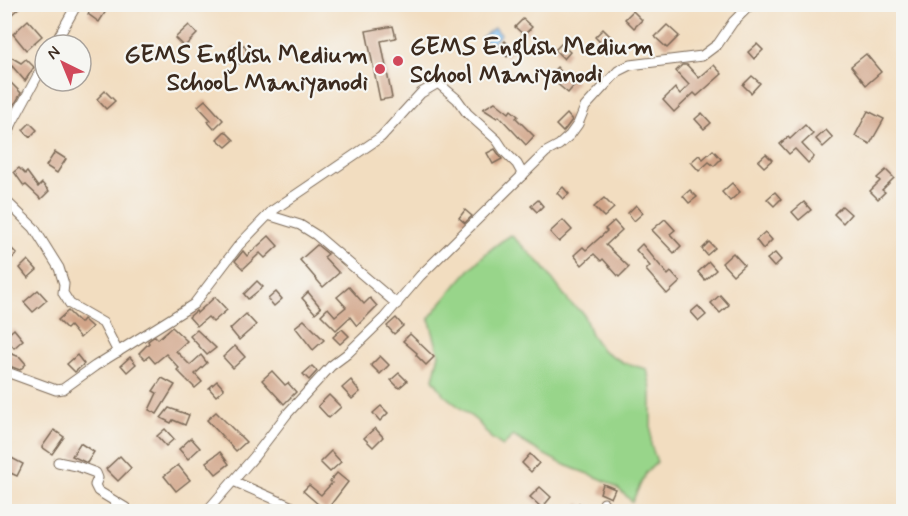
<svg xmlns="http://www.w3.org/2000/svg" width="908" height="516" font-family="Mynerve,sans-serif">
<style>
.green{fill:#98d58a;stroke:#6a8054;stroke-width:1.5}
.water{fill:#7cbcf0;stroke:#5c7387;stroke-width:1.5}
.building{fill:#d1a488}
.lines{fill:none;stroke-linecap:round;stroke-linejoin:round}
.street-casing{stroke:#7b6957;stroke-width:11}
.street{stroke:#fff;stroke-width:9}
.poi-dot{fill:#d1495b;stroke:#f6f6f2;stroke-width:2}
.labels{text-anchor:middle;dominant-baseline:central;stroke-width:4.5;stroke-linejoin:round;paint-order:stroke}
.poi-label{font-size:24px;font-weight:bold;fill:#3b2a1e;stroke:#f6f6f2;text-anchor:start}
</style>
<rect width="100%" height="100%" fill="#f6f6f2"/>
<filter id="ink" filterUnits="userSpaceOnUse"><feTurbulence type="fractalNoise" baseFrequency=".0167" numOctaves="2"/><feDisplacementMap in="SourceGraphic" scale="12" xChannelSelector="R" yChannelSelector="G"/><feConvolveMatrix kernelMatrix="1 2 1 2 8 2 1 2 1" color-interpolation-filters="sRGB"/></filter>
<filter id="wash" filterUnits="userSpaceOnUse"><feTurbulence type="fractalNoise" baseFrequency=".008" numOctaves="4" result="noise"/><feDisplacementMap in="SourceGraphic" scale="24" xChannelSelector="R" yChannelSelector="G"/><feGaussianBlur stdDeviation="1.35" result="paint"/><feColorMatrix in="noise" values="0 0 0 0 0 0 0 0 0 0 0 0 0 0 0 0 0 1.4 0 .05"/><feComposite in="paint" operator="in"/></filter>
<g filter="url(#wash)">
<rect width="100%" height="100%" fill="#f2ddc0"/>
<path class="green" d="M511,235L542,265L570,303L583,313L591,334L602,350L624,363L647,369L651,389V445L657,462L646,473L632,502C611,478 594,477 567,466C548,458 530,446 513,436L503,446L491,438L478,422L444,395L433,379L439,354L429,318C454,288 477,255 511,235Z"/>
<polygon class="water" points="494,28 501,34 491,45 481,38"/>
<g id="blocks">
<g class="building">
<polygon points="4,4 23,4 10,16 4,10"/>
<polygon points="94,4 106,11 99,22 88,14"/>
<polygon points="633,11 642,20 634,28 625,19"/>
<polygon points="523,19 532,27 524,35 515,27"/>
<polygon points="28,20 42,36 26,50 13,34"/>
<polygon points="189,25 197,34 184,47 175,38"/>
<polygon points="667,25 679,36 667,48 655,37"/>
<polygon points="393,26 396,38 381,41 392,98 380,100 366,31"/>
<polygon points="603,29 612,38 604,46 595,37"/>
<polygon points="505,41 514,50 507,57 499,48"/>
<polygon points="561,44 570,52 564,59 555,50"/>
<polygon points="757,44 763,50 754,59 748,52"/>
<polygon points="244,45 250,59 238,64 232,49"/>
<polygon points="4,53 21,63 26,59 34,67 25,81 12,66 5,77 21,93 16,102 9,109 4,105"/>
<polygon points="866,54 881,72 866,85 851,66"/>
<polygon points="682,65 687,65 699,78 714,65 722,74 697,96 694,93 674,112 663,100 675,88 680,94 689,85 676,71"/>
<polygon points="557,67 565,76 568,73 577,82 568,93 548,76"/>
<polygon points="752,76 760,83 751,93 743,85"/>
<polygon points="105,91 115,101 106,109 97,99"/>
<polygon points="205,100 223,120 214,129 208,122 211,120 198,106"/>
<polygon points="495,102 509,113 511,110 518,116 516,118 534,136 526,145 499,116 497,118 483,109"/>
<polygon points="868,111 884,119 870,144 855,136"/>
<polygon points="702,113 711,123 704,129 695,119"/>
<polygon points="567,114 572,120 563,132 556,125"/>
<polygon points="30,123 37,130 30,137 23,130"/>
<polygon points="805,125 813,134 802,144 814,157 808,163 795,149 789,154 780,144 788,137 790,139"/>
<polygon points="826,130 833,138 823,147 816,139"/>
<polygon points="225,131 234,140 226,147 217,139"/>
<polygon points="495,149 502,159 493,164 487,153"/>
<polygon points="713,150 721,159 714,166 709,162 699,171 691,162 699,155 703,159"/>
<polygon points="55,152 66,159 57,173 46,166"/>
<polygon points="766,154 772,160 764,167 758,161"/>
<polygon points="19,168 25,174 27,172 38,187 42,183 49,191 41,199 26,185 24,186 14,172"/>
<polygon points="886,170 894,178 882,190 885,192 878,199 870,191 880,181 877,178"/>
<polygon points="732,183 740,192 730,201 722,192"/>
<polygon points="563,187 569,194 563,199 557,193"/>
<polygon points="690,190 697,197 689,203 683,196"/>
<polygon points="775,192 781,199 774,206 767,199"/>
<polygon points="604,198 614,208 604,217 594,207"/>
<polygon points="538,200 543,206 537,212 531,206"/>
<polygon points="804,202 811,210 799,220 792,212"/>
<polygon points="636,205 643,213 634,221 628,213"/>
<polygon points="842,206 851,214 843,223 834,214"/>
<polygon points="465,210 472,216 465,223 459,218"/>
<polygon points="665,219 675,230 670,234 681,246 674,253 652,230"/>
<polygon points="563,220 572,230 559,242 550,232"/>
<polygon points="614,221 622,230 606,245 629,267 619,277 603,259 601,261 594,254 582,265 574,255 583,247 586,250 607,231 605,229"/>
<polygon points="765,232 772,240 763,249 756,240"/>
<polygon points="269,236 278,246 265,258 260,253 243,269 235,261 243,251 247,256"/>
<polygon points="4,241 17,254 4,265"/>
<polygon points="709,242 715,248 707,255 702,249"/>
<polygon points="642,244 668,275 671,272 680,282 667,294 646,270 650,266 636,250"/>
<polygon points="317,245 328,254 324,257 339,273 323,287 300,260"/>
<polygon points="733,253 744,265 733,275 722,263"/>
<polygon points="775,253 781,260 774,267 767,259"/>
<polygon points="28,260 37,270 28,278 20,268"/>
<polygon points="709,262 716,270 705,280 698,272"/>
<polygon points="257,281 263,287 248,299 244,294"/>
<polygon points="349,287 364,304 370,298 377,306 357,326 350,317 336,330 321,315 328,308 335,316 346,307 337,297"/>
<polygon points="38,290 47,300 33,312 24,302"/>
<polygon points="276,292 282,299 274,306 268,299"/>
<polygon points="308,292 321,308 315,313 302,298"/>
<polygon points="720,295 729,305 720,313 711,303"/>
<polygon points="215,297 227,310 213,322 208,317 197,326 189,317 196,311 197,313"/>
<polygon points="698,306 706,315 699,321 691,312"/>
<polygon points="68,311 80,323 83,319 92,327 80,338 70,326 67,329 58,320"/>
<polygon points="246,314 256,325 239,340 230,329"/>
<polygon points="396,318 403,326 394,334 387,326"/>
<polygon points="304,320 324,340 313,350 295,327"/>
<polygon points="172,327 187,341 176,351 190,365 201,355 207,363 195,374 202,382 195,388 177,370 179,368 166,354 155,363 149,356 145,359 139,353 149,343 148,341 155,336 158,339"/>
<polygon points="14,329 23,340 14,348 5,337"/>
<polygon points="342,329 349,336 340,344 333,337"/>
<polygon points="197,330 216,348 207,355 190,336"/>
<polygon points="410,334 434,357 426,365 416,355 417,353 403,341"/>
<polygon points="235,346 245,357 233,368 223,357"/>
<polygon points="4,351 20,357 26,364 20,370 12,367 4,359"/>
<polygon points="77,355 84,364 75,372 67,364"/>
<polygon points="380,356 389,365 380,374 371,365"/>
<polygon points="130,357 136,364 127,372 121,365"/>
<polygon points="312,366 317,371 309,380 303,374"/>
<polygon points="272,371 285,385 288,383 296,392 284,404 262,380"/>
<polygon points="399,373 407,381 399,388 391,380"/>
<polygon points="162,378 175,385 157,414 149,410 157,393 153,391"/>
<polygon points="351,380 360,392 352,399 342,388"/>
<polygon points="217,381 224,389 216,396 209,388"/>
<polygon points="329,395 341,407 329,418 318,406"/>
<polygon points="381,406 388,413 380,421 373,413"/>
<polygon points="169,408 189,415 185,425 173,420 171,423 161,418"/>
<polygon points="216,412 246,442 236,451 207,420"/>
<polygon points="375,428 383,437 373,447 364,438"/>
<polygon points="165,429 174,439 166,446 157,436"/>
<polygon points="54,430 64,437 52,454 42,447"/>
<polygon points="191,438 200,448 188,459 179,449"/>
<polygon points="80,443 94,452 87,463 72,456"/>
<polygon points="331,451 341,462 330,472 320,462"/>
<polygon points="220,452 229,464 216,474 206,462"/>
<polygon points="4,454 23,464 17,476 4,470"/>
<polygon points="530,454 539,463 531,472 522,463"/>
<polygon points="120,456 131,468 118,481 106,469"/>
<polygon points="178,465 190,480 176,491 164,476"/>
<polygon points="337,473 348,482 326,511 303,491 309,485 321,495 332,483 330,481"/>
<polygon points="603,484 615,489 611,498 600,493"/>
<polygon points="540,487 551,497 542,508 530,497"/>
<polygon points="579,503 589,512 572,512"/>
</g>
</g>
</g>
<g filter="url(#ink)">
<use href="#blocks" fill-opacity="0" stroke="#7b6957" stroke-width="1.5"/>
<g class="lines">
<g class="street-casing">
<g id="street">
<polyline points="54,45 77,4"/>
<polyline points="4,119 12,123 4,144"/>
<polyline points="12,123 45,62"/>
<polyline points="4,199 34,228 59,268 64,284 63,293 70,304 103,323 118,352"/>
<polyline points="268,215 300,225 316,235 397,304"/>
<polyline points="4,371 56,390 63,389 95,366 183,311 194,304 239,245 272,211 381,137 421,93 438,83 457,99 467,113 497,140 505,152 517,164 523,175"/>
<polyline points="58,462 77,466 96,473 98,478 95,485 98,491 126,508 126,512"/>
<polyline points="233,481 304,512"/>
<polyline points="206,512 254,457 287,414 331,366 347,354 384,318 420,276 546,152 559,145 570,135 578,124 585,107 618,71 630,65 702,56 718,44 733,22 751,4"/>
<polyline points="601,512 604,503"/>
</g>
</g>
<use href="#street" class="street"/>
</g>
</g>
<g class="poi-dot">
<circle cx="398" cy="61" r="6"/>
<circle cx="380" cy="69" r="6"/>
</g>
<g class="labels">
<g class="poi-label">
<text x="410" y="47">GEMS English Medium<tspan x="410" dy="28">School Maniyanodi</tspan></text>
<text x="368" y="55" text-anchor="end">GEMS English Medium<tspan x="368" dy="28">SchooL Maniyanodi</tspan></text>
</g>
</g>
<rect width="908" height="516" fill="none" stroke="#f6f6f2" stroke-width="24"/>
<g transform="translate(63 63) rotate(317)"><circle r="28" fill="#f6f6f2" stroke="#aba49d" stroke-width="1.5"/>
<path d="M0-4.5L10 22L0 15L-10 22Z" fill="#d1495b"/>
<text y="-9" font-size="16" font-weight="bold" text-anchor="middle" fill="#3b2a1e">N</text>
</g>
</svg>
